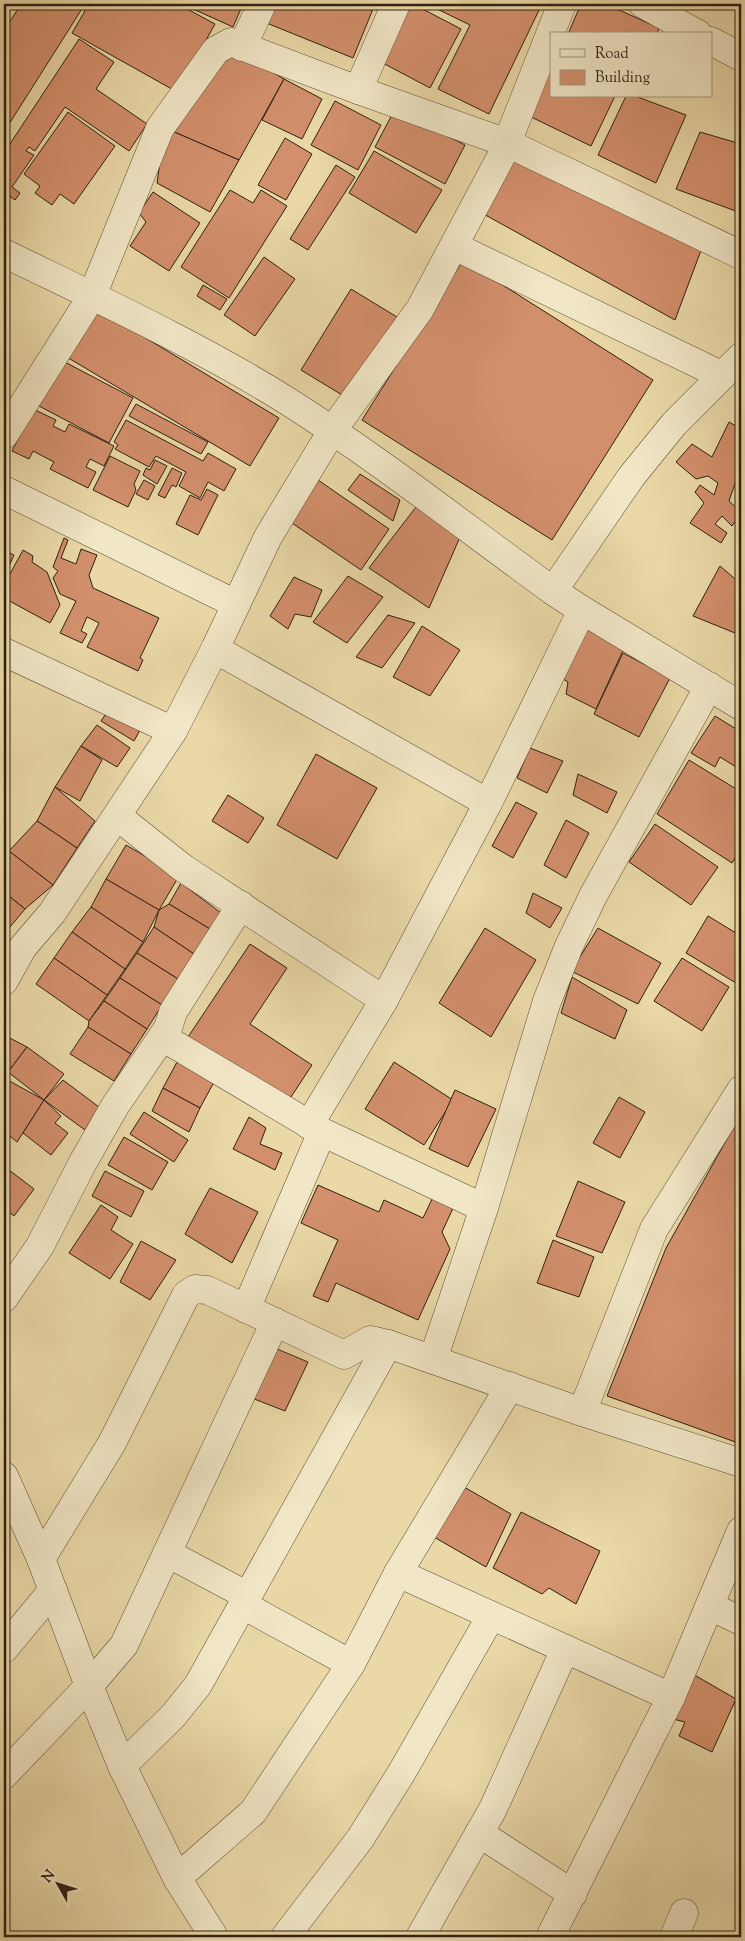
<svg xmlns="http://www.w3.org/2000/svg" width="745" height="1941" font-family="'Sorts Mill Goudy',serif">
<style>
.building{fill:#d28f6b;stroke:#2f2013}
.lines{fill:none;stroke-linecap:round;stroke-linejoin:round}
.minor-casing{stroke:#5e4e38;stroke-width:29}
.minor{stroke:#f1e6c6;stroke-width:28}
</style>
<rect width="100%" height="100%" fill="#ead8a7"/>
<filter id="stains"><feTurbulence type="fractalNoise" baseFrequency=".004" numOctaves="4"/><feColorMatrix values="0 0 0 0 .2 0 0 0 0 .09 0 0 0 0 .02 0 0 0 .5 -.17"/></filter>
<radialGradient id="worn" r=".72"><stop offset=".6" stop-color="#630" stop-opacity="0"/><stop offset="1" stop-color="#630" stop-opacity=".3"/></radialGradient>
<g class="building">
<polygon points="21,4 65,4 70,7 73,4 85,4 4,132 4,31"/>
<polygon points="89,4 178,4 215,24 177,92 72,33"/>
<polygon points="195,4 243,4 233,27 193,9"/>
<polygon points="271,4 375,4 353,58 264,22"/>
<polygon points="409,4 413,4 461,29 430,88 379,61"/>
<polygon points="427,4 542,4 489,114 438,89 470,25"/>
<polygon points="581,4 606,4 659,28 657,34 568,34"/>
<polygon points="79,39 114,62 96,89 147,124 129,151 65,107 35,151 29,147 26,151 34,155 12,187 20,193 15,200 4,192 4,153"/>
<polygon points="230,47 284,79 239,160 165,128"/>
<polygon points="551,69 551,96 615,96 591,146 529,116"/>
<polygon points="284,79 322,99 302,139 262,120"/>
<polygon points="626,96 635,96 686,115 656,183 598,155"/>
<polygon points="335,101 381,125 358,170 311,145"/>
<polygon points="395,109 465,145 445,184 375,147"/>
<polygon points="68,112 115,146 74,204 60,194 52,205 35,193 40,186 24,174"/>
<polygon points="165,128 239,160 210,212 157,183"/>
<polygon points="700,132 741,144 741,213 676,189"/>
<polygon points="285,138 312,154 286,200 258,185"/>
<polygon points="374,151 442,190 416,233 349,193"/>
<polygon points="510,155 703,245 675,320 480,212"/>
<polygon points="336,165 355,177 308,250 290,239"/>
<polygon points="230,190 253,203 261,190 287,206 229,298 181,267"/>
<polygon points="153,192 200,223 169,271 130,246 146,222 139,213"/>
<polygon points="264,257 295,279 255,336 224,315"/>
<polygon points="463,260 653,380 552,540 362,420"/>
<polygon points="203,285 227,299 220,310 197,296"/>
<polygon points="351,289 397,317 347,398 301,370"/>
<polygon points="94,307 279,418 250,466 65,356"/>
<polygon points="63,361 133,398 109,443 39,406"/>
<polygon points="136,404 208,442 201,454 129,416"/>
<polygon points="33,409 56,420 53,426 65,432 69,424 114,446 104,466 90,459 86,467 96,472 88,488 50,469 54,462 33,451 29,459 12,451"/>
<polygon points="126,420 203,461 208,453 236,469 224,491 208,482 200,498 179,486 186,472 156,456 149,467 115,449 118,445 114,442"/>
<polygon points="729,422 741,429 741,466 729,501 741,512 732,526 722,516 715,524 727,533 721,543 690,523 704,503 695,492 700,485 714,495 718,483 708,476 696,479 676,462 692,444 712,457"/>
<polygon points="110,456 140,471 134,484 136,490 128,507 93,490"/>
<polygon points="155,460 167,466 157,484 143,475 146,468 150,470"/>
<polygon points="172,468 182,473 176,487 172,485 165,498 158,495"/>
<polygon points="360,474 400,500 393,521 348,490"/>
<polygon points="144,480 155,486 148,500 136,494"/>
<polygon points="318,480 389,529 361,570 289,521"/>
<polygon points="207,489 218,495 198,535 176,524 190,495 201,500"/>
<polygon points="416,507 460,537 429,608 369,568"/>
<polygon points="64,538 68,540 61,558 76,564 81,549 97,555 89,575 93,588 159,618 140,658 143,660 138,671 87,647 99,623 87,617 81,631 87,634 82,643 60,633 76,601 60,594 53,578 58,571 53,567"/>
<polygon points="4,550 14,555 4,577"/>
<polygon points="23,550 33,556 32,562 47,572 60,605 50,623 4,598 4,585"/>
<polygon points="720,566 741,584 741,590 736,596 741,597 741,628 735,633 693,616"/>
<polygon points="348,576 383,597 347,643 313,622"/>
<polygon points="294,577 322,590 311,617 295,614 288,629 270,616"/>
<polygon points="388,615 415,623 382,668 356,657"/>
<polygon points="577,619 625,646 596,709 566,694 568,682 552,672"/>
<polygon points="422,626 460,650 430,696 393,677"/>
<polygon points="623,653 670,678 639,737 594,714"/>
<polygon points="110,708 140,730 134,741 101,721"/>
<polygon points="715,716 741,732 741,770 720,757 715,767 691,753"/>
<polygon points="97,725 130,748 117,767 81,746"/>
<polygon points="81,746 102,760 80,801 55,787"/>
<polygon points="530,748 563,761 547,793 517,778"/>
<polygon points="316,754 377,788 337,859 277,825"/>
<polygon points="689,760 741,792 741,848 732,863 657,814"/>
<polygon points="578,774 617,792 607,813 573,795"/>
<polygon points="55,787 95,821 77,848 37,821"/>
<polygon points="228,795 264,818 248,843 212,821"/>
<polygon points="516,802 537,813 513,858 492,846"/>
<polygon points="566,820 589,833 566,878 544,865"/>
<polygon points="37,821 77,848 53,885 9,851"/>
<polygon points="655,824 718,867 691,905 629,862"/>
<polygon points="126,845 179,876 159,910 106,879"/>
<polygon points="9,851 53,885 25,909 4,892 4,857"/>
<polygon points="106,879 159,910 143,942 91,907"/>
<polygon points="181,883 221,913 210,929 169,904"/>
<polygon points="4,892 25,909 5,933 4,932"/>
<polygon points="533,893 562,908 550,928 526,913"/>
<polygon points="169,904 210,929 194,954 154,927 159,910"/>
<polygon points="91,907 143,942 125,969 72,932"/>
<polygon points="708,916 741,936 741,986 686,953"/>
<polygon points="154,927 194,954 178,979 137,953"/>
<polygon points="485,928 536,960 491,1037 439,1003"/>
<polygon points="598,928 661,963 638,1004 571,971"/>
<polygon points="72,932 125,969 107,995 54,958"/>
<polygon points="250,944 287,968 250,1024 312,1065 287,1103 188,1037"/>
<polygon points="137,953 178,979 162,1005 120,978"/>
<polygon points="54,958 107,995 89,1021 36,984"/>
<polygon points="682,958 729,987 702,1031 654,1001"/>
<polygon points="572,977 627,1010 615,1039 561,1013"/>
<polygon points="120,978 162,1005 147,1029 104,1001"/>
<polygon points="104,1001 147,1029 131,1054 88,1027 89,1021"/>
<polygon points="88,1027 131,1054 114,1081 70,1054"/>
<polygon points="4,1035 27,1047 8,1072 4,1070"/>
<polygon points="27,1047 64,1074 44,1100 8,1072"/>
<polygon points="177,1062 214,1082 200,1108 163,1088"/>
<polygon points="394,1062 453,1100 424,1145 365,1109"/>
<polygon points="4,1078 44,1100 17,1142 4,1131"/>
<polygon points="63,1080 99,1107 85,1130 44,1100"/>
<polygon points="163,1088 200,1108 189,1132 152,1111"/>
<polygon points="455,1090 496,1109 468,1167 429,1149"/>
<polygon points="619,1097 645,1112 620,1158 593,1143"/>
<polygon points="44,1100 61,1116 55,1123 68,1133 51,1155 23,1133"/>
<polygon points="144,1112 188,1140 174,1162 130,1134"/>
<polygon points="741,1114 741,1444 607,1396 666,1248"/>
<polygon points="249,1117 266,1128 260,1144 282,1153 275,1170 233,1149"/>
<polygon points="124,1137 168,1162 152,1190 108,1165"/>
<polygon points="5,1167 34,1189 14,1216 4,1208"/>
<polygon points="105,1171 144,1191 131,1217 92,1196"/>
<polygon points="578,1181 625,1202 602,1253 556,1236"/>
<polygon points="318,1185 379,1212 384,1200 423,1218 433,1197 454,1206 442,1232 450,1249 418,1320 336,1283 328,1302 313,1296 338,1240 301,1223"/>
<polygon points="210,1188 258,1212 232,1263 185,1234"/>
<polygon points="101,1205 118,1217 111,1230 133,1244 110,1279 69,1253"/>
<polygon points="553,1240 594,1257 579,1297 537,1283"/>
<polygon points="141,1241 176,1260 150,1300 120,1282"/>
<polygon points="270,1346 308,1362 285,1411 244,1395"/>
<polygon points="457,1483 511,1514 486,1567 427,1533"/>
<polygon points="521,1512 600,1551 576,1604 549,1588 542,1594 493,1568"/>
<polygon points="691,1673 736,1699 712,1752 679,1736 685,1722 669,1718"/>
</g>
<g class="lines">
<g class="minor-casing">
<g id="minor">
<polyline points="643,4 698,34"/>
<polyline points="711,41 741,57"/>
<polyline points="242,47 262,4"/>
<polyline points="358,90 396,4"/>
<polyline points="454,246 721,375"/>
<path d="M4,253C100,300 198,345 289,402C380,460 466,528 553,591L582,610L741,706"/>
<polyline points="4,435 92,296 160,128 216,50 231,42 358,90 507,143 741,255"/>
<polyline points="4,490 236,604"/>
<polyline points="553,591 631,477 674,424 741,357"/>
<polyline points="215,649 488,803"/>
<polyline points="4,652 173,731"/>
<polyline points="117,816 183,868 384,1000"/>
<polyline points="4,981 23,947 52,913 173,731 215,649 268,537 332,431 420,309 503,153 562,4"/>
<polyline points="162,1037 322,1132 484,1208"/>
<polyline points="309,1125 384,1000 488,803 582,610"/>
<polyline points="4,1298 40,1246 82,1164 115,1106 162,1037 168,1028 173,1012 241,905"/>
<polyline points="246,1309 322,1132"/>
<polyline points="433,1359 484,1208 547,1001 569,946 593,896 709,686"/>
<polyline points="582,1412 654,1229 741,1090"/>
<polyline points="4,1476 41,1559 89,1686 122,1766 177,1878 214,1937"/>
<polyline points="167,1553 248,1596"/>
<polyline points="41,1559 112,1443 186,1295 195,1289 207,1290 344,1355 370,1340 388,1344 582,1412 741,1463"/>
<polyline points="398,1573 671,1697"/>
<polyline points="243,1605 351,1664"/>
<polyline points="710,1606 741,1621"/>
<polyline points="4,1649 53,1590"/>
<polyline points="122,1766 173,1716 198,1685 388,1344"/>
<polyline points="4,1775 89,1686 124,1645 275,1322"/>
<polyline points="479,1833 573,1894"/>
<polyline points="177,1878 253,1812 351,1664 398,1573 510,1386"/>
<polyline points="285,1937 360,1839 402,1772 491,1616"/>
<polyline points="420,1937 493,1809 565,1649"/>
<polyline points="550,1937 671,1697 741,1531"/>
<polyline points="674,1937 684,1913"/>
</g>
</g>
<use href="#minor" class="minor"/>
</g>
<rect width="745" height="1941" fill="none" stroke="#ead8a7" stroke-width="20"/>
<rect x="5" y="5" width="735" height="1931" fill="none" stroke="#2f2013" stroke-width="2.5"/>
<rect x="10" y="10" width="725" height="1921" fill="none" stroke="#2f2013"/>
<rect x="550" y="32" width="162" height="65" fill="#f1e6c6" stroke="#a3977e"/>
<rect x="560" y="49" width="25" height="8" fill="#f1e6c6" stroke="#a3977e"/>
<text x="595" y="58" font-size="15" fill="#2f2013">Road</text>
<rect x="560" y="70" width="25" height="15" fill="#d28f6b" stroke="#a3977e"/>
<text x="595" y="82" font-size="15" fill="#2f2013">Building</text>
<g transform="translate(58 1884) rotate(309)" stroke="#f1e6c6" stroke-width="4" paint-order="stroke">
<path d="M0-4L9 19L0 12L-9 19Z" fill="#2f2013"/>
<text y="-8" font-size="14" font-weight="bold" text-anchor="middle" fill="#2f2013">N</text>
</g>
<rect width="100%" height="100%" filter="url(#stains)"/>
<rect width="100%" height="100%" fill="url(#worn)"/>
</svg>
